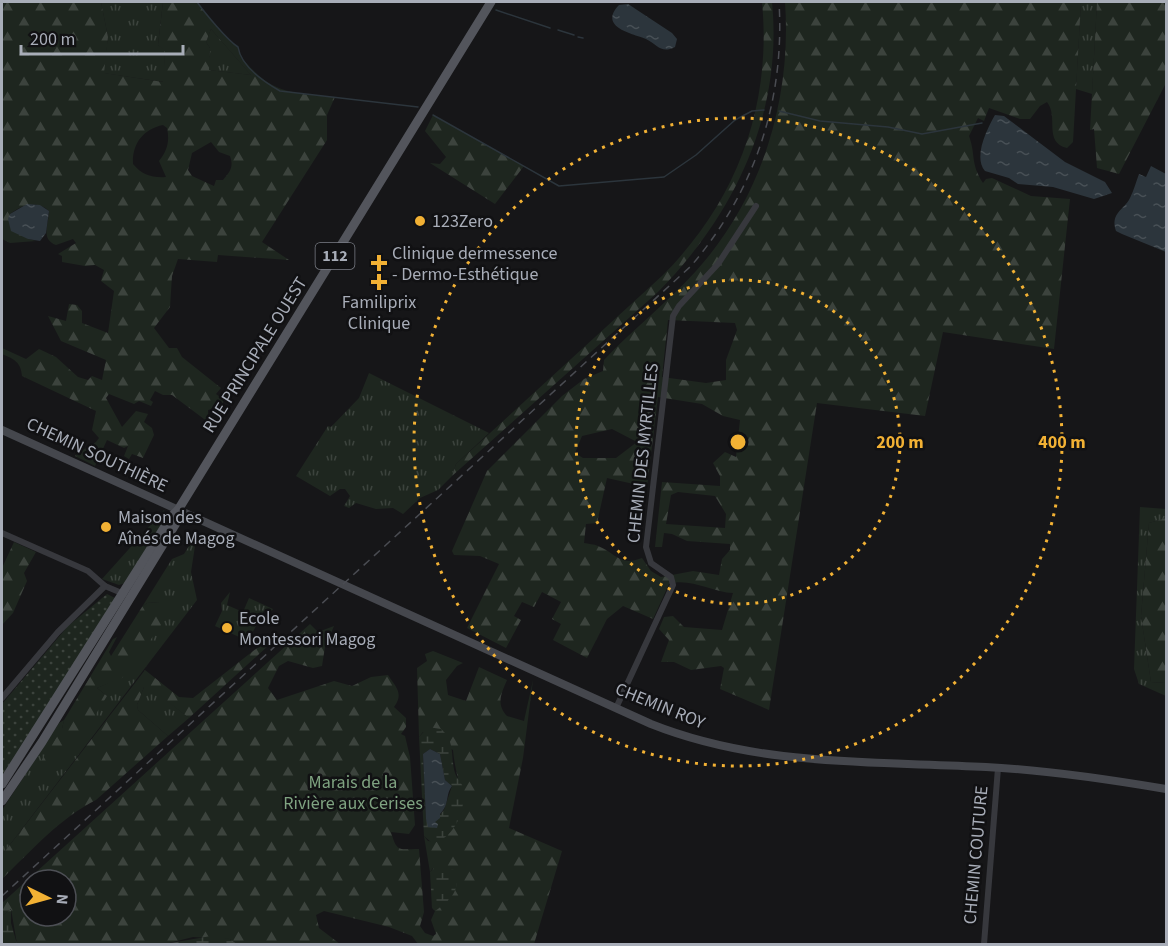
<svg xmlns="http://www.w3.org/2000/svg" width="1168" height="946" font-family="'Source Sans 3',sans-serif">
<style>
.grass{fill:url(#grass-tufts)}
.forest{fill:url(#forest-firs);fill-rule:evenodd}
.wetland{fill:url(#wetland-marsh);fill-rule:evenodd}
.garden{fill:url(#garden-dots)}
.water{fill:url(#water-ripples)}
.lines{fill:none;stroke-linecap:round;stroke-linejoin:round}
.stream{stroke:#2c353c;stroke-width:1.5}
.street{stroke:#37383d;stroke-width:6}
.secondary{stroke:#45474d;stroke-width:8}
.primary{stroke:#53555c;stroke-width:9}
.rail{stroke:#4a4c52;stroke-width:1.5;stroke-dasharray:8 6;stroke-linecap:butt}
.ring{fill:none;stroke:#f2b134;stroke-width:3;stroke-dasharray:3 6}
.poi-dot{fill:#f2b134;stroke:#111113;stroke-width:2}
.labels{text-anchor:middle;dominant-baseline:central;stroke-width:5;stroke-linejoin:round;paint-order:stroke}
.shield{fill:#111113;stroke:#7b7e86;stroke-width:1.5}
.shield-label{font-size:16px;font-weight:bold;fill:#a8adb8}
.poi-label{font-size:18px;fill:#a8adb8;stroke:#111113;text-anchor:start}
.street-label{font-size:18px;fill:#a8adb8;stroke:#111113}
.park-label{font-size:18px;fill:#7fa381;stroke:#111113}
.centre{fill:#f2b134;stroke:#111113;stroke-width:3}
.ring-label{font-size:18px;text-anchor:middle;font-weight:bold;fill:#f2b134;stroke:#111113;stroke-width:5;stroke-linejoin:round;paint-order:stroke}
</style>
<defs>
<pattern id="grass-tufts" width="24" height="20" patternUnits="userSpaceOnUse" patternTransform="scale(1.5)"><rect width="24" height="20" fill="#1e261f"/><path d="M3 7l-1-3M5 7V3M7 7l1-3M15 17l-1-3M17 17v-4M19 17l1-3" fill="none" stroke="#3c433d"/></pattern>
<pattern id="forest-firs" width="22" height="20" patternUnits="userSpaceOnUse" patternTransform="scale(1.5)"><rect width="22" height="20" fill="#1e261f"/><path d="M5 1l3.5 6h-7zM16 11l3.5 6h-7z" fill="#3c433d"/></pattern>
<pattern id="wetland-marsh" width="20" height="14" patternUnits="userSpaceOnUse" patternTransform="scale(1.5)"><rect width="20" height="14" fill="#1e261f"/><path d="M1 5h8M5 5V1M11 12h8M15 12V8" fill="none" stroke="#3c433d"/></pattern>
<pattern id="garden-dots" width="8" height="8" patternUnits="userSpaceOnUse" patternTransform="scale(1.5)"><rect width="8" height="8" fill="#1e261f"/><path d="M2 2h.1M6 6h.1" fill="none" stroke="#3c433d" stroke-width="1.8" stroke-linecap="round"/></pattern>
<pattern id="water-ripples" width="26" height="14" patternUnits="userSpaceOnUse" patternTransform="scale(1.5)"><rect width="26" height="14" fill="#2c353c"/><path d="M2 4q2-2 4 0t4 0M15 11q2-2 4 0t4 0" fill="none" stroke="#485056"/></pattern>
</defs>
<rect width="100%" height="100%" fill="#161618"/>
<g class="grass">
<polygon points="101,2 163,2 158,45 165,50 164,82 103,73 108,37"/>
<polygon points="1081,2 1097,2 1092,94 1076,89"/>
<polygon points="211,29 251,75 208,70 210,48 206,42"/>
<polygon points="369,373 489,433 456,464 452,476 438,490 420,498 403,514 393,508 376,509 356,503 349,508 344,506 350,496 345,489 340,489 330,496 296,476 328,426 331,427 359,398"/>
<polygon points="1140,507 1166,509 1166,518 1149,523 1141,616 1151,682 1166,683 1166,696 1139,684 1134,669"/>
<polygon points="164,510 166,518 125,583 119,585 102,579"/>
<polygon points="197,533 191,572 197,600 2,855 2,810 59,723 64,720 62,729 107,696 97,688 122,677 160,602 147,603 142,607 172,559 184,554"/>
<polygon points="230,592 227,605 243,612 249,598 273,609 271,612 265,609 248,641 215,626 222,611 221,603"/>
<polygon points="144,687 150,687 189,718 168,736 138,710 137,705"/>
</g>
<g class="forest">
<path d="M2,2H101L108,37L104,73L163,82L165,51L158,45L163,2H197C205,13 227,40 238,47C240,57 246,63 253,70C276,95 303,94 335,97L327,115V140L262,242L289,260L218,255L217,262L178,259L172,276L170,307L154,328L169,348H177L182,357L221,388L216,394L224,400L221,406L208,410V422L172,395H163L155,391L150,400L153,402L151,406L139,401L134,404L109,394L106,398L122,427L136,411L148,414L144,422L152,428L154,435L143,458L132,454L129,459L124,456L128,446L124,448L107,440L95,466L75,456C83,447 93,448 99,438L92,430L96,411L22,376C21,362 14,359 2,354V348L26,359L39,349L56,357L78,377L88,380L92,376L102,380L106,360L61,341L48,316L66,321L69,304L77,305L82,311V323L108,333L114,291L101,281L104,270L95,265L85,266L62,262V256L58,254L76,243L73,239L56,245C40,239 49,224 49,211C38,200 22,204 10,214L28,239L36,241L10,243L2,239ZM211,29L250,74L251,75L209,70L210,48L206,42ZM163,125L167,128C170,142 167,151 159,161L166,177C152,178 142,175 133,164C132,144 143,129 163,125ZM211,142L219,152L230,156C234,167 230,172 223,180H216L214,186L192,176L188,170L192,153Z"/>
<path d="M762,2H772C783,113 735,214 658,292L452,476L456,464L663,275C737,201 772,106 762,2Z"/>
<path d="M785,2H1081L1073,142L1067,148C1043,142 1059,117 1047,102L1040,106L1030,119H1020L989,108L984,121L978,118L969,136C976,155 970,163 983,183L986,179L992,178L1031,196L1070,199L1054,349L943,332L925,416L817,403L769,710L720,689L724,668L721,666L691,670L674,662H661L669,640L659,629L664,617L673,616L684,627L722,630L733,593C712,592 689,577 669,584L653,619L623,606L607,619L587,658L553,640L561,624L552,619L561,602L542,592L534,607L522,602L514,616L521,620L506,648L467,628L499,564L480,556L454,555L452,551L487,471L562,396L584,379L603,371L604,360C633,329 667,303 696,271C762,198 792,99 785,2ZM668,320L735,323L737,330L726,360V380L706,383L662,377ZM658,397L702,404L723,416L740,420L736,457L725,452L713,463L720,476V486L662,482L655,547H662L664,533L672,534L687,541L730,544V550L722,559L719,575L693,571L661,577L651,571L642,558C619,567 616,553 598,546C594,544 588,544 584,543L586,524L597,523L607,478L647,487ZM612,429L637,442L616,458H583L575,453L582,436ZM678,492L715,496L726,514L725,528L666,524L671,495Z"/>
<polygon points="1097,2 1166,2 1166,83 1119,174 1097,168 1094,129 1090,130"/>
<polygon points="433,115 524,166 495,204 430,163 440,164 446,157 425,131"/>
<polygon points="1166,518 1166,683 1151,682 1141,616 1149,523"/>
<polygon points="14,542 36,552 24,573 27,581 13,613 2,625 2,568"/>
<polygon points="160,602 168,605 164,621 128,671 122,678 97,688 107,696 83,735 59,764 43,763 41,761 62,729 64,720 113,639 117,637 109,652 111,656 142,607 147,603"/>
<path d="M310,624L318,632L334,626L325,647L322,666L313,668L288,661L279,666L268,688L277,700L334,681L352,686L371,677L388,675C396,687 404,694 394,707L406,718V727L401,734L405,736L410,757L415,825L409,834L391,832C397,853 399,849 419,849L424,912L420,926L425,933L433,936L436,934L431,920L435,911L433,868L430,872L424,836L428,841L436,842C478,805 457,795 453,750L423,732L419,737L417,668L427,661L425,654L433,651L463,663L457,666L446,680L448,695L466,701L479,667L507,680C501,694 496,704 507,716L524,721L533,680L523,758L509,828L562,851L534,944H418L412,936L389,927L324,911L316,915L319,928L340,944H237L230,939L193,937L165,944H17L11,909L2,916V903ZM30,880H66V916H30Z"/>
<path d="M275,634L269,645L189,718L150,688L144,687L137,705L138,710L168,736L96,800C60,818 31,851 2,879V855L145,670L179,697L193,698Z"/>
</g>
<g class="wetland">
<path d="M428,727L441,729C456,742 450,756 455,773C456,777 460,781 462,785C468,807 455,839 432,843L424,836L419,737ZM430,749L440,754L445,780L452,786L444,810L434,822L426,819L423,754Z"/>
<path d="M436,866L454,870C462,889 451,900 435,911L432,908L430,872Z"/>
<polygon points="11,909 11,923 17,944 2,944 2,916"/>
<polygon points="211,936 230,939 237,944 165,944"/>
</g>
<polygon class="garden" points="107,594 115,598 2,781 2,704 68,626"/>
<g class="water">
<path d="M628,4L672,33L677,39L675,47C661,54 658,45 646,39C635,34 597,28 619,5Z"/>
<path d="M995,115L1004,116L1065,162L1105,182L1112,193L1094,199L1053,187L1018,184L1009,178L985,171C973,157 987,129 995,115Z"/>
<path d="M1151,166L1166,174V252L1122,234L1116,231C1110,213 1124,210 1130,198C1134,190 1136,182 1139,174L1146,177Z"/>
<polygon points="27,204 40,205 49,211 46,233 40,241 28,239 11,231 8,219 10,214"/>
<path d="M430,749L440,754L445,780L452,786C445,795 450,804 440,814V818L435,822L438,824L437,828L428,827L426,819L423,754Z"/>
</g>
<g class="lines">
<g class="stream">
<path d="M197,2C205,13 227,40 238,47C241,66 264,82 280,91L418,107"/>
<polyline points="496,10 550,28"/>
<polyline points="558,30 574,35"/>
<polyline points="578,37 583,38"/>
<polyline points="779,111 820,121 888,127 922,134 982,123"/>
<polyline points="433,115 559,186 664,177 696,155 735,120 752,111 764,110"/>
</g>
<g class="street">
<polyline points="2,533 88,571 105,586 124,594"/>
<polyline points="2,698 58,632 105,586"/>
<polyline points="616,708 673,585 671,577 651,563 646,547 673,316 679,306 718,264 756,206"/>
<polyline points="984,944 998,768"/>
</g>
<path class="secondary" d="M2,430L651,724C759,767 872,761 986,767C1047,770 1107,779 1166,789"/>
<g class="primary">
<polyline points="2,784 171,517 178,510 491,2"/>
<polyline points="2,801 42,742 178,520 178,510"/>
</g>
<path class="rail" d="M2,896L691,266C755,191 785,100 779,2"/>
</g>
<g class="ring">
<circle cx="738" cy="442" r="162"/>
<circle cx="738" cy="442" r="324"/>
</g>
<g class="poi-dot">
<circle cx="420" cy="221" r="6"/>
<path d="M376 254h6v6h6v6h-6v6h-6v-6h-6v-6h6z"/>
<path d="M376 273h6v6h6v6h-6v6h-6v-6h-6v-6h6z"/>
<circle cx="106" cy="527" r="6"/>
<circle cx="227" cy="628" r="6"/>
</g>
<g class="labels">
<rect class="shield" x="315.5" y="243" width="39" height="26" rx="4.5"/>
<g class="shield-label">
<text x="335" y="256">112</text>
</g>
<g class="poi-label">
<text x="432" y="221">123Zero</text>
<text x="392" y="253">Clinique dermessence<tspan x="392" dy="21">- Dermo-Esthétique</tspan></text>
<text x="379" y="302" text-anchor="middle">Familiprix<tspan x="379" dy="21">Clinique</tspan></text>
<text x="118" y="517">Maison des<tspan x="118" dy="21">Aînés de Magog</tspan></text>
<text x="239" y="618">Ecole<tspan x="239" dy="21">Montessori Magog</tspan></text>
</g>
<g class="street-label">
<text transform="translate(255 355) rotate(-58)">RUE PRINCIPALE OUEST</text>
<text transform="translate(643 453) rotate(-84)">CHEMIN DES MYRTILLES</text>
<text transform="translate(97 455) rotate(25)">CHEMIN SOUTHIÈRE</text>
<text transform="translate(660 706) rotate(22)">CHEMIN ROY</text>
<text transform="translate(976 855) rotate(-85)">CHEMIN COUTURE</text>
</g>
<g class="park-label">
<text x="353" y="782">Marais de la<tspan x="353" dy="21">Rivière aux Cerises</tspan></text>
</g>
</g>
<circle cx="738" cy="442" r="9" class="centre"/>
<g class="ring-label">
<text x="900" y="448">200 m</text>
<text x="1062" y="448">400 m</text>
</g>
<rect width="1168" height="946" fill="none" stroke="#a8adb8" stroke-width="6"/>
<g transform="translate(48 898) rotate(95)"><circle r="28" fill="#111113" stroke="#4d4f55" stroke-width="1.5"/>
<path d="M0-4.5L10 22L0 15L-10 22Z" fill="#f2b134"/>
<text y="-9" font-size="16" font-weight="bold" text-anchor="middle" fill="#a8adb8">N</text>
</g>
<path d="M21 45v9h162v-9" fill="none" stroke="#a8adb8" stroke-width="3"/>
<text x="30" y="45" font-size="18" fill="#a8adb8" stroke="#111113" stroke-width="4.5" paint-order="stroke">200 m</text>
</svg>
